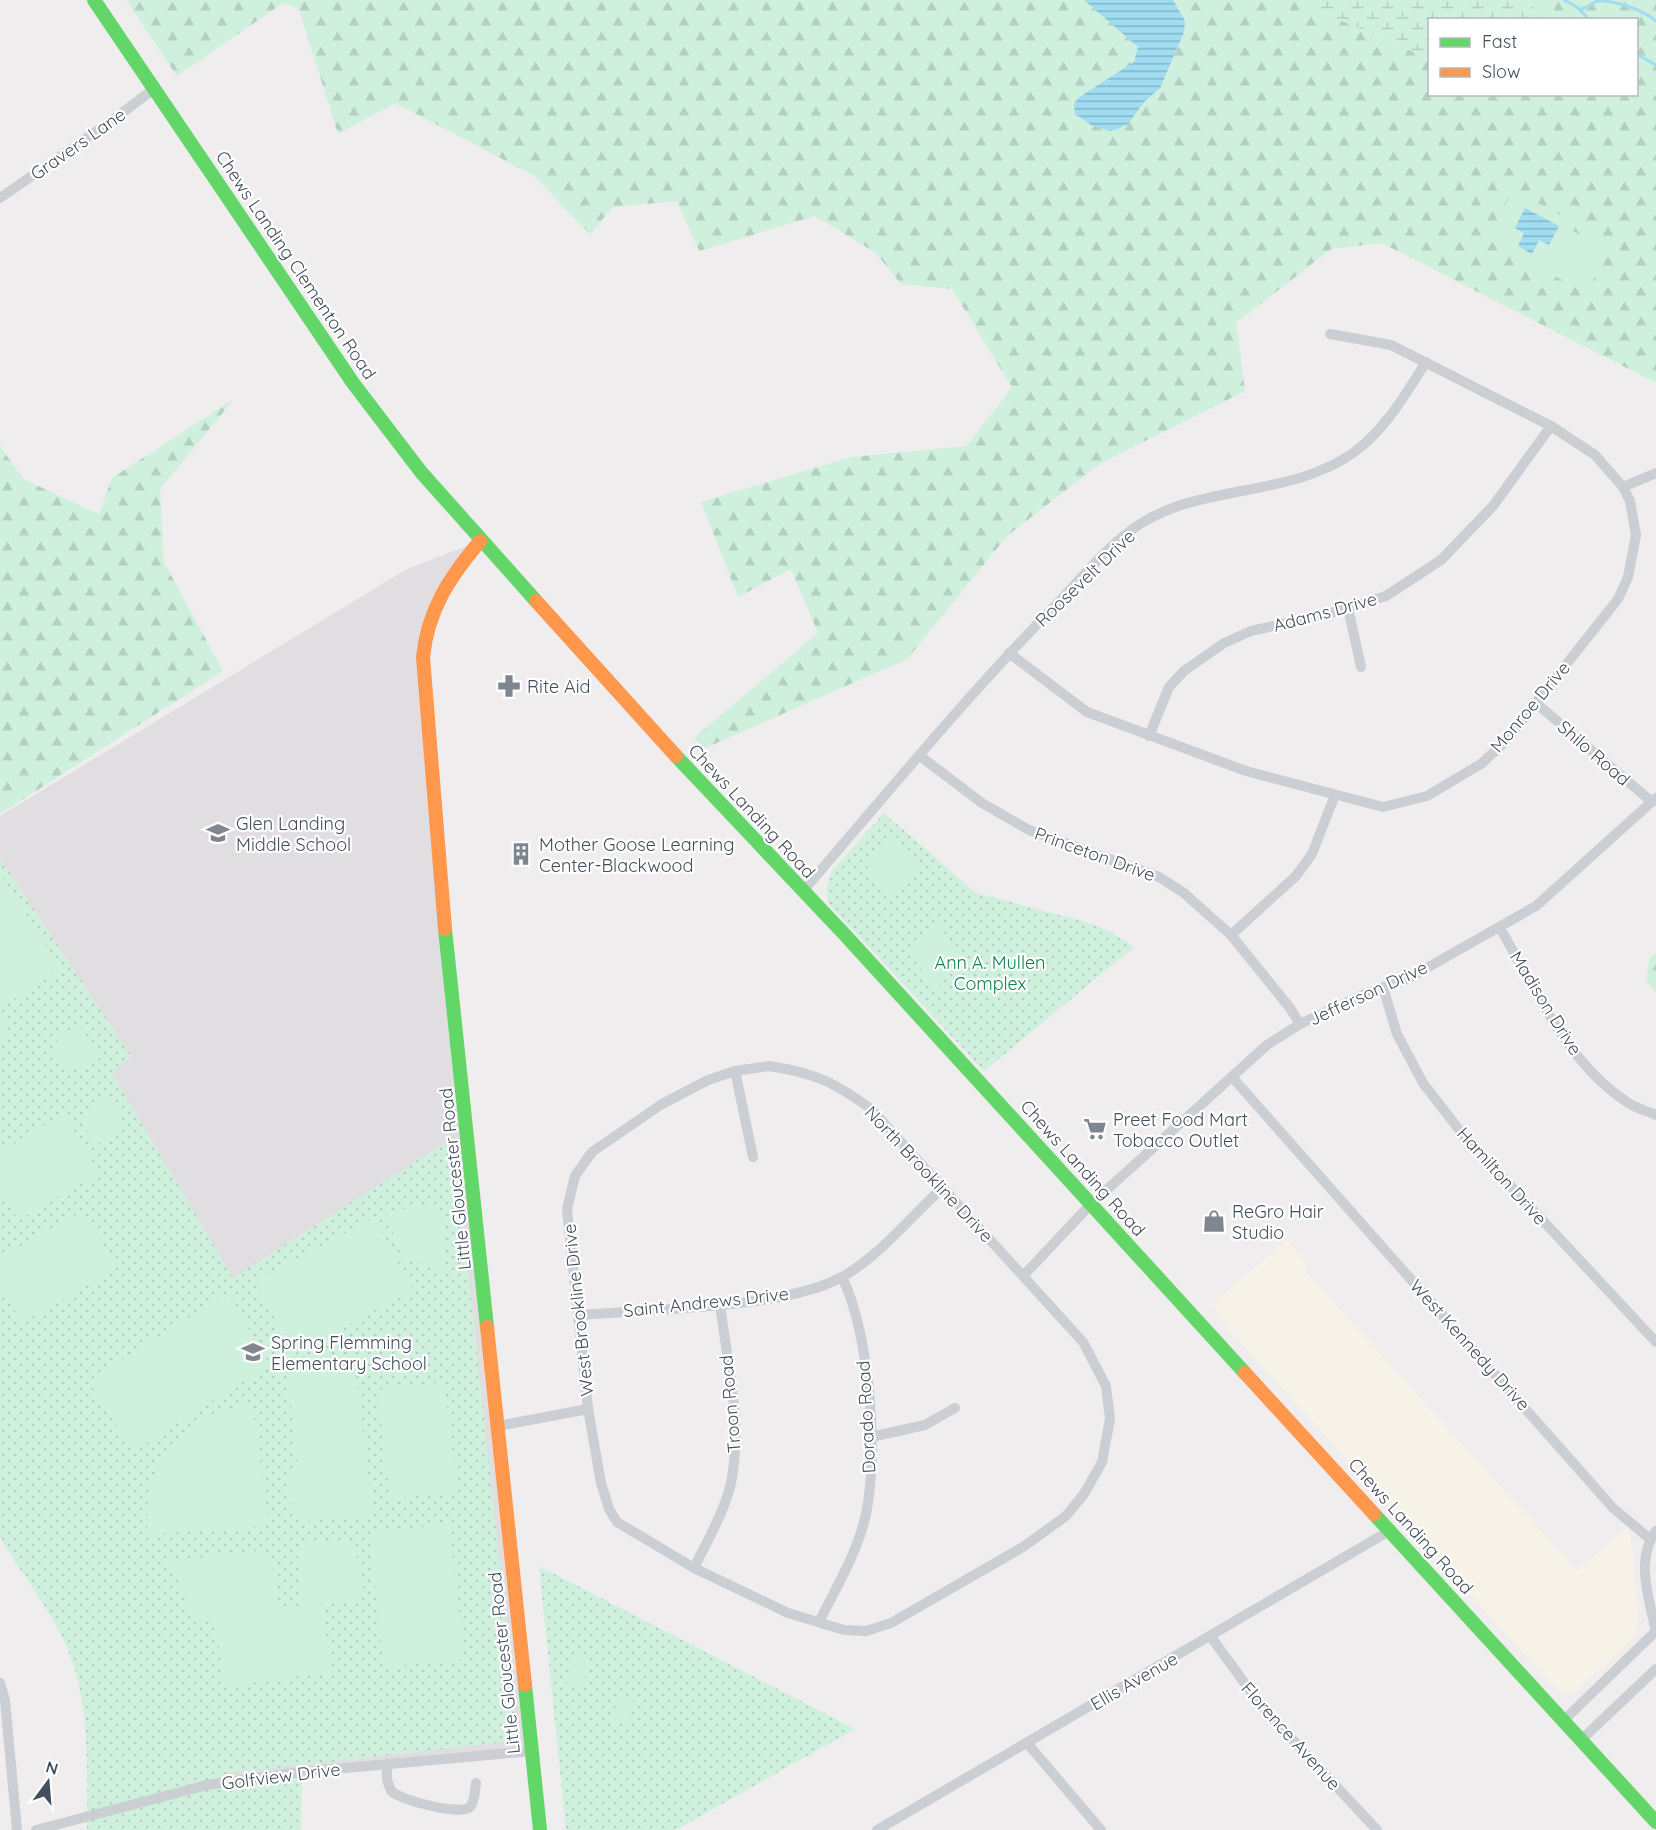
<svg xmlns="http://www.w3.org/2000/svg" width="1656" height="1830" font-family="Quicksand,sans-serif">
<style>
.commercial{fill:#f7f2e7}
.education{fill:#e0dee0}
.green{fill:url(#green-dots)}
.forest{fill:url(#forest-firs)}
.wetland{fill:url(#wetland-marsh)}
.pitch{fill:#cff0dd}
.water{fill:url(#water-rules)}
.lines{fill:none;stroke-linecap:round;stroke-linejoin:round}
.stream{stroke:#a0dcf2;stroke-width:3}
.street{stroke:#cbced2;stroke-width:10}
.fast{stroke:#63d668;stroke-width:14}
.slow{stroke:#ff974d;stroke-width:14}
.labels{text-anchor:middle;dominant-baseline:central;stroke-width:4.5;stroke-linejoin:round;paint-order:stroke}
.street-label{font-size:18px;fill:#434f5c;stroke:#fff}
.poi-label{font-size:18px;fill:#434f5c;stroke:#fff;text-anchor:start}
.park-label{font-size:18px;fill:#0d834f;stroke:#fff}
</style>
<defs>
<pattern id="green-dots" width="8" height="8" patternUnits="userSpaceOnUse" patternTransform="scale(1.5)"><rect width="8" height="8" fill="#cff0dd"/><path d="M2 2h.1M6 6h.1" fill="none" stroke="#b3d0c0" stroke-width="1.8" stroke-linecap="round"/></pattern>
<pattern id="forest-firs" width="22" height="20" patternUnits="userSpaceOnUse" patternTransform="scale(1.5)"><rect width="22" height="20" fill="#cff0dd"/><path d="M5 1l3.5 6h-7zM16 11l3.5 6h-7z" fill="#b3d0c0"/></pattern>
<pattern id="wetland-marsh" width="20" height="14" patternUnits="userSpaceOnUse" patternTransform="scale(1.5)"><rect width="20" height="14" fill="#cff0dd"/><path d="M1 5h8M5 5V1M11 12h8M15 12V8" fill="none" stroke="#b3d0c0"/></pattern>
<pattern id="water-rules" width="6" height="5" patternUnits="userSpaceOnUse" patternTransform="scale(1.5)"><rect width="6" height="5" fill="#a0dcf2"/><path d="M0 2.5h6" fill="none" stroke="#84b5c7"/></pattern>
</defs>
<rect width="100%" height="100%" fill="#efeded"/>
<polygon class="commercial" points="1287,1240 1304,1260 1307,1273 1577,1571 1626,1528 1631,1537 1638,1619 1635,1633 1630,1641 1574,1694 1563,1694 1557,1690 1232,1333 1212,1304"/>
<polygon class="education" points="480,541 443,588 423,657 532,1751 225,1782 199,1681 0,1330 0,816 407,569"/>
<g class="green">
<polygon points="884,813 976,893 1083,921 1107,930 1134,947 984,1071 828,903 826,891 831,872"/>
<path d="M0,858L131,1056L112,1073L233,1278L454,1137L516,1717L514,1733L504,1742L223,1774L225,1782L302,1772L301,1830H87C87,1762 92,1693 59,1631C42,1598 18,1569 0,1537Z"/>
<polygon points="539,1566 855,1729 676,1830 566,1830"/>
</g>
<g class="forest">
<polygon points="126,0 1307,0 1324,13 1414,52 1429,56 1430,94 1636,94 1636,20 1537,19 1532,0 1656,0 1656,383 1382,243 1331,249 1236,323 1245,391 1101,463 1007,536 907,659 705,748 694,738 818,633 791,569 738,597 701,502 851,457 967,446 1012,387 952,289 901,284 876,253 815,216 699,251 677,201 613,207 590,234 533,175 395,103 338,134 299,9 283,3 177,76"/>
<polygon points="234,399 160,489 164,562 223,671 0,814 0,446 23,479 99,514 112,478"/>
<polygon points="1656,952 1656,992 1646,980 1650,958"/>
</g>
<polygon class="wetland" points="1307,0 1532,0 1537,19 1430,20 1429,56 1414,52 1324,13"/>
<g class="pitch">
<polygon points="1513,190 1560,215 1568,211 1580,218 1573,231 1609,251 1586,293 1487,239"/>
<polygon points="896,836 920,873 889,901 867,866"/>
<polygon points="3,878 61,970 3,1006 0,1001 0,880"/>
<polygon points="938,923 961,957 936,992 911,954"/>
<polygon points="0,1016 11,1034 0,1041"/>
<polygon points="80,1027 102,1057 66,1074 51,1051 61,1034"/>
<polygon points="107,1092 126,1127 94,1146 80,1116"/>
<polygon points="64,1114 99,1173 18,1220 0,1190 0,1152"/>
<polygon points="433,1206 441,1211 445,1271 402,1257 385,1211"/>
<polygon points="83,1211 117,1268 22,1323 0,1286 0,1258"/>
<polygon points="374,1218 413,1290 294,1354 254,1281"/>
<polygon points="228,1293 270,1365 134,1451 88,1381"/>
<polygon points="355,1366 373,1515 300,1522 292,1515 287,1473 298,1470 287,1374"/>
<polygon points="444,1382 457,1491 390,1499 377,1390"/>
<path d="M253,1405L268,1517L259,1527L148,1534C139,1468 185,1408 253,1405Z"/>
<polygon points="449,1524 464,1659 384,1667 369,1533"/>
<polygon points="354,1542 365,1598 321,1603 332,1671 225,1687 215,1619 196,1624 169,1561 264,1550 272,1557 279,1609 303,1605 297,1554 305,1544"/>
<polygon points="575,1652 591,1656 582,1690 566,1686"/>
<polygon points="619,1695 634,1699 627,1723 612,1719"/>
</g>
<g class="water">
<polygon points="1084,0 1173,0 1185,21 1184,32 1160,88 1144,102 1128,124 1118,129 1110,131 1091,125 1075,114 1074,104 1078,98 1134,62 1138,47"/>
<polygon points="1525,208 1559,226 1549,245 1539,240 1532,254 1518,246 1524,233 1515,228"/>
</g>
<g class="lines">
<g class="stream">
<polyline points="1564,0 1577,7 1590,20"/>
<path d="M1579,9C1587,9 1590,4 1597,1C1615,0 1643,10 1656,21"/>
<polyline points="1636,54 1656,65"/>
</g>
<g class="street">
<polyline points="0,198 114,119 155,88"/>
<polyline points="1623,487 1656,473"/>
<polyline points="1348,608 1361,667"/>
<polyline points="1009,653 1087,712 1246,771 1383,807 1427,796 1481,764 1504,743 1618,599 1628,577 1636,535 1630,501 1623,487 1595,455 1551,426 1391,345 1330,334"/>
<polyline points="1536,703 1652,802"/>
<polyline points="1149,736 1169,687 1184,671 1224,643 1251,631 1331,613 1386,596 1441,560 1493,506 1551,426"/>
<polyline points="920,756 982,803 1029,830 1159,877 1184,893 1231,935 1290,1008 1300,1024"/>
<path d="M803,891C885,796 964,699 1052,609C1076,585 1098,556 1125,535C1189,481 1285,501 1353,453C1385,430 1405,395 1426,362"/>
<path d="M1500,928C1535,988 1567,1063 1627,1102C1635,1108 1647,1111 1656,1115"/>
<polyline points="1231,935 1296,876 1312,854 1335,795"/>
<polyline points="1383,987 1397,1034 1423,1083 1464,1136 1656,1342"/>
<path d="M769,1066C815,1073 834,1082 871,1109L1083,1342L1106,1386L1110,1419L1102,1462L1084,1494L1066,1516L1023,1547L891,1623L866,1631L844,1630L788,1613L694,1568L617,1522L609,1509L601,1483L588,1409L567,1209L575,1176L592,1152L662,1104L708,1080L735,1071Z"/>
<polyline points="735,1071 753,1157"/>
<polyline points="1232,1077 1613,1508 1650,1539"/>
<polyline points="1024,1275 1091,1204 1267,1045 1300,1024 1365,994 1409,978 1536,906 1656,798"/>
<path d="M579,1315C649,1309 783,1309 842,1277C877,1258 912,1216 941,1189"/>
<polyline points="498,1426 588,1409"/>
<polyline points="871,1437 925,1425 955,1408"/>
<path d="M694,1568C707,1541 724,1513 731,1483C743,1425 727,1362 720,1304"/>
<path d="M819,1622C835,1590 853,1560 863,1526C881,1465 870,1333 842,1277"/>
<polyline points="1211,1637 1262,1707 1377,1830"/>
<polyline points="0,1683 5,1700 17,1830"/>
<path d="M1563,1721L1656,1631C1649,1600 1635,1558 1656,1531"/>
<polyline points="1581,1740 1656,1669"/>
<polyline points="1027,1743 1101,1830"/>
<path d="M387,1764V1780L391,1791C400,1800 460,1816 470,1807C475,1801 475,1790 476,1783"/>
<polyline points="36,1830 207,1785 302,1772 532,1751"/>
<polyline points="877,1830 1391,1530"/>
</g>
<g class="fast">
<polyline points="94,0 353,383 421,472 536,601"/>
<polyline points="676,756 846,936 1245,1373"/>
<polyline points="445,929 487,1327"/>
<polyline points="1374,1514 1656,1822"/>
<polyline points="525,1685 540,1830"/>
</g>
<g class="slow">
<polyline points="536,601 676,756"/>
<path d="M445,929L423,657C428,609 450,577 480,541"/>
<polyline points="487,1327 525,1685"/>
<polyline points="1245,1373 1374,1514"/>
</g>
</g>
<defs>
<g id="pharmacy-bare" transform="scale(1.8)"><path d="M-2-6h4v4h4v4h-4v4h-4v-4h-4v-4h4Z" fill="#7f868f" stroke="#fff" stroke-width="2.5" paint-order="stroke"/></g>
<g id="school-bare" transform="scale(1.8)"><path d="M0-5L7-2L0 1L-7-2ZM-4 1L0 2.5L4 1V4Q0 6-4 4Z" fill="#7f868f" stroke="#fff" stroke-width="2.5" paint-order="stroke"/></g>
<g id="building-bare" transform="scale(1.8)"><path d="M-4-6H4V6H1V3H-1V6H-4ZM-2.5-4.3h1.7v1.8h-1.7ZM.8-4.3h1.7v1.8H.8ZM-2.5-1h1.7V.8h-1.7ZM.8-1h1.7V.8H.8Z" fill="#7f868f" stroke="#fff" stroke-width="2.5" paint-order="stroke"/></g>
<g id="supermarket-bare" transform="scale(1.8)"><path d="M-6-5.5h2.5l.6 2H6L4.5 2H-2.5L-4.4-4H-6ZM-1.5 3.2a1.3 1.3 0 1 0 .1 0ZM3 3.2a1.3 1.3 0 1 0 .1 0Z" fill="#7f868f" stroke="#fff" stroke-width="2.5" paint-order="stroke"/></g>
<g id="shop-bare" transform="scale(1.8)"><path d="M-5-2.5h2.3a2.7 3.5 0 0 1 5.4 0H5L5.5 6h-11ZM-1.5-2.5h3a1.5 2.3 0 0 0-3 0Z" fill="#7f868f" stroke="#fff" stroke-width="2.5" paint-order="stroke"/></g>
</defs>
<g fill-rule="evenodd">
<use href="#pharmacy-bare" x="509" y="686"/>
<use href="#school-bare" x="218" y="833"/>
<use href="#building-bare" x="521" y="854"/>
<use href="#supermarket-bare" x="1095" y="1129"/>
<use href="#shop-bare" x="1214" y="1221"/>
<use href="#school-bare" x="253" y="1352"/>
</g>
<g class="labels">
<g class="street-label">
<text transform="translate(78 144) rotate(-35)">Gravers Lane</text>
<text transform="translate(296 265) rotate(56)">Chews Landing Clementon Road</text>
<text transform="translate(1085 578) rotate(-44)">Roosevelt Drive</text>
<text transform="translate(1325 612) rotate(-15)">Adams Drive</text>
<text transform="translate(1530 707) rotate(-50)">Monroe Drive</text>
<text transform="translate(1594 753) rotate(41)">Shilo Road</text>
<text transform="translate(752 811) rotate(47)">Chews Landing Road</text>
<text transform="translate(1095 854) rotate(20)">Princeton Drive</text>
<text transform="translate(1368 993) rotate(-25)">Jefferson Drive</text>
<text transform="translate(1546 1003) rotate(58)">Madison Drive</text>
<text transform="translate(1083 1168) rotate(48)">Chews Landing Road</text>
<text transform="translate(929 1174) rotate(47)">North Brookline Drive</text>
<text transform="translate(1502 1176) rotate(48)">Hamilton Drive</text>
<text transform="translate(455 1179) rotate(-96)">Little Gloucester Road</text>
<text transform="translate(706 1302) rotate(-6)">Saint Andrews Drive</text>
<text transform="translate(578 1310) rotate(-96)">West Brookline Drive</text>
<text transform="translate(1470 1345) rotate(48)">West Kennedy Drive</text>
<text transform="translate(730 1404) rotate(-95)">Troon Road</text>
<text transform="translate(866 1417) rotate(-93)">Dorado Road</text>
<text transform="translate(1411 1526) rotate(48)">Chews Landing Road</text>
<text transform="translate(504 1663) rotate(-96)">Little Gloucester Road</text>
<text transform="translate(1134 1681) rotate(-30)">Ellis Avenue</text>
<text transform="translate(1291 1736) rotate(48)">Florence Avenue</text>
<text transform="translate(281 1776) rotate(-7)">Golfview Drive</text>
</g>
<g class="poi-label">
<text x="527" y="686">Rite Aid</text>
<text x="236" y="823">Glen Landing<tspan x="236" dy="21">Middle School</tspan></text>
<text x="539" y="844">Mother Goose Learning<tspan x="539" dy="21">Center-Blackwood</tspan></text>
<text x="1113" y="1119">Preet Food Mart<tspan x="1113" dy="21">Tobacco Outlet</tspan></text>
<text x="1232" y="1211">ReGro Hair<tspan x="1232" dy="21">Studio</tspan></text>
<text x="271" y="1342">Spring Flemming<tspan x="271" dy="21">Elementary School</tspan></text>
</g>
<g class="park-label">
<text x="990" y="962">Ann A. Mullen<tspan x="990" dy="21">Complex</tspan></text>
</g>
</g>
<rect x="1428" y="18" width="210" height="78" fill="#ffffff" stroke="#b4b9be" stroke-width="1.5"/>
<rect x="1440" y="38" width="30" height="9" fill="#63d668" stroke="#b4b9be" stroke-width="1.5"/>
<text x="1482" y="48" font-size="18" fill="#434f5c">Fast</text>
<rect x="1440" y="68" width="30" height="9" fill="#ff974d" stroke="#b4b9be" stroke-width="1.5"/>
<text x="1482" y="78" font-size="18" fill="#434f5c">Slow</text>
<g transform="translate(48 1782) rotate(16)" stroke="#ffffff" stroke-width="4.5" paint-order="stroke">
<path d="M0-4.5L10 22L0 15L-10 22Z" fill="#434f5c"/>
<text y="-9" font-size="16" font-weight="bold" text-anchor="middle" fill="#434f5c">N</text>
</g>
</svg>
